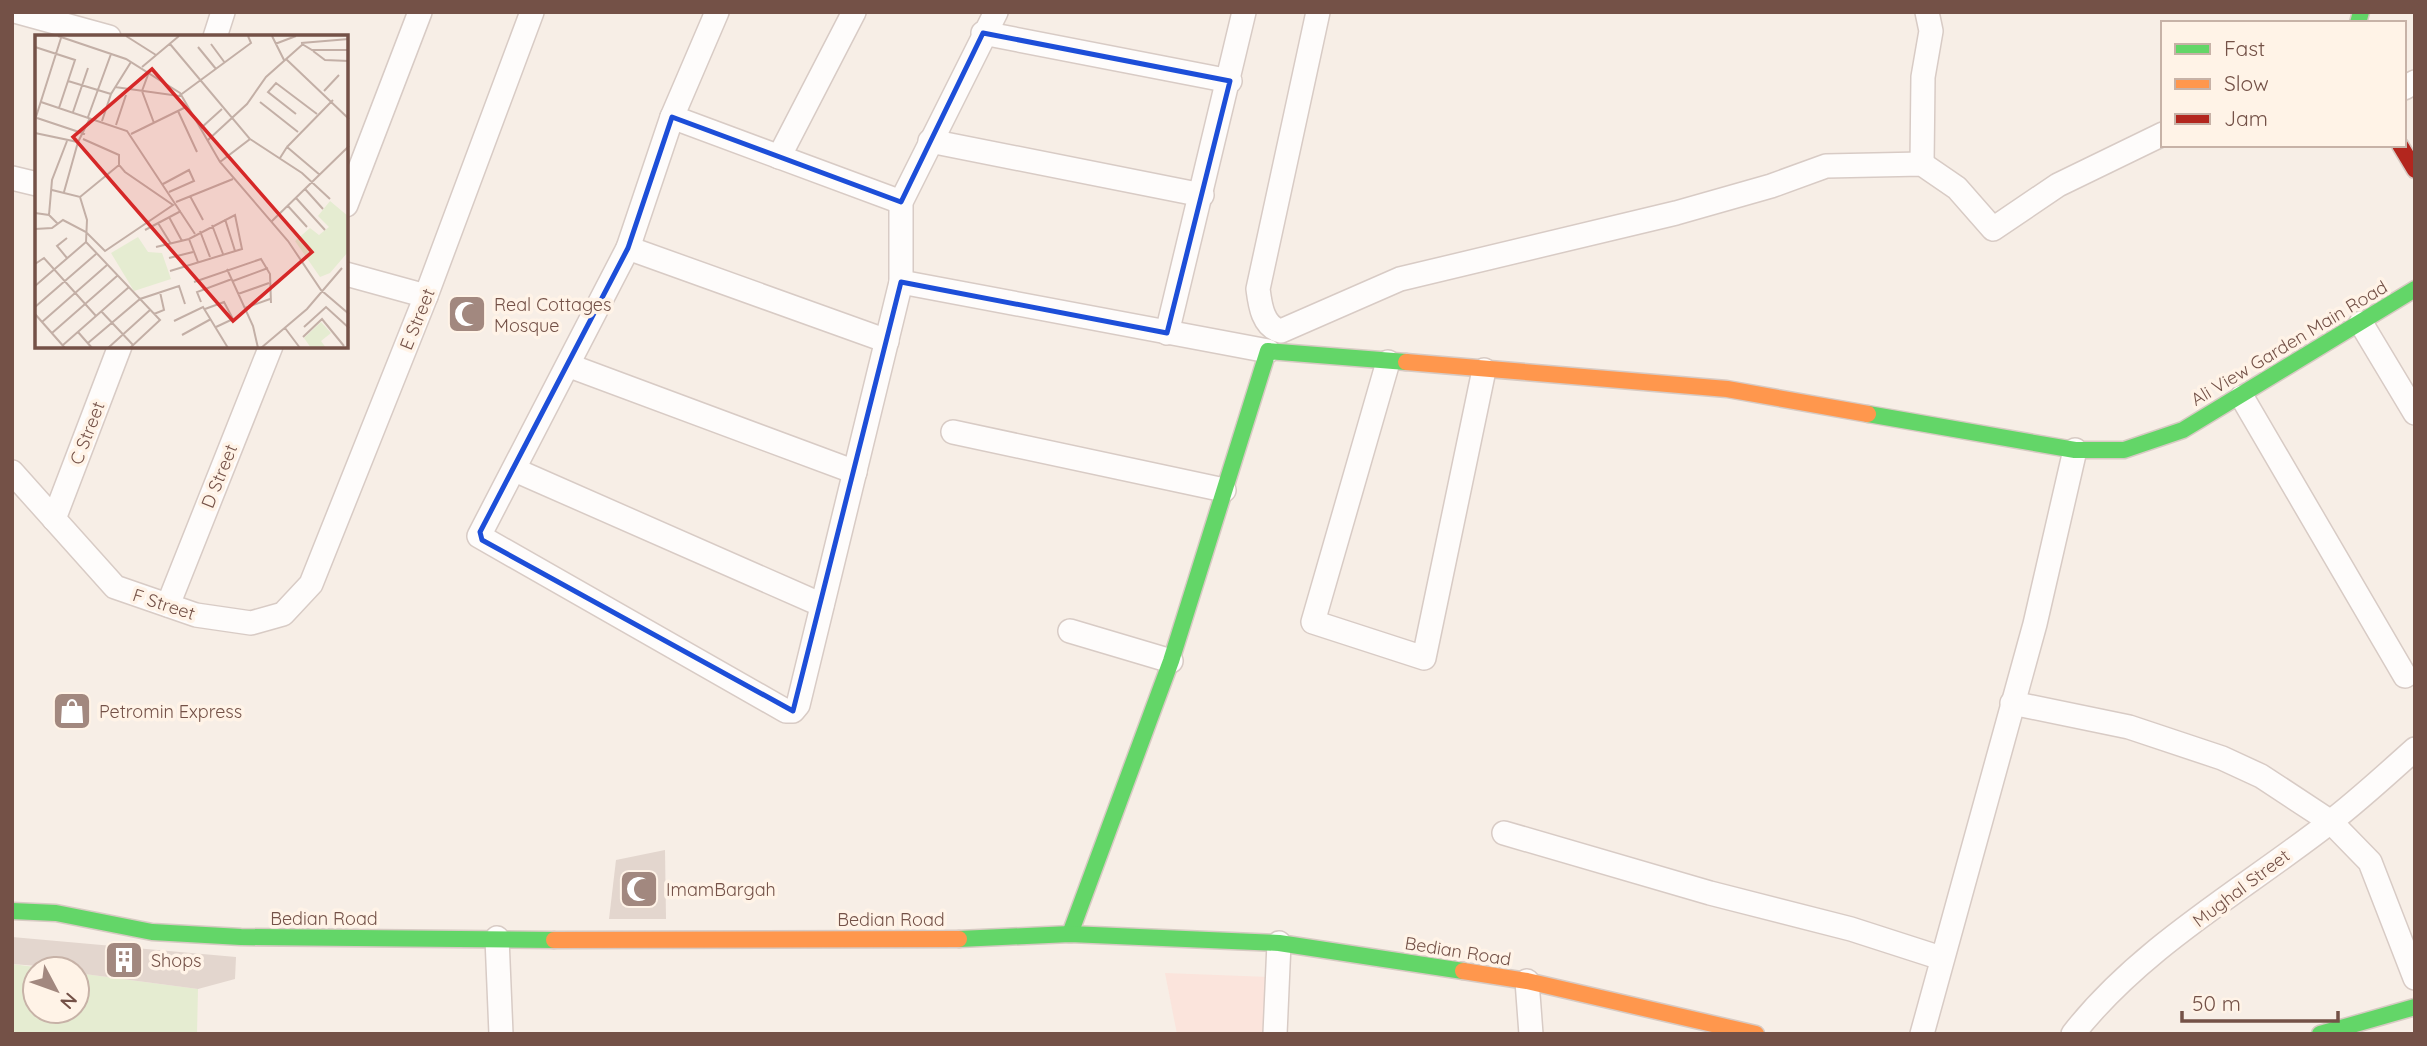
<svg xmlns="http://www.w3.org/2000/svg" width="2427" height="1046" font-family="Quicksand,sans-serif">
<style>
.commercial{fill:#fbe4dc}
.green{fill:#e5ecd1}
.building{fill:#e3d6ce}
.lines{fill:none;stroke-linecap:round;stroke-linejoin:round}
.street-casing{stroke:#d8cbc5;stroke-width:26}
.fast-casing{stroke:#d7cac3;stroke-width:19}
.slow-casing{stroke:#d7cac3;stroke-width:19}
.jam-casing{stroke:#d7cac3;stroke-width:19}
.street{stroke:#fefcfb;stroke-width:23}
.fast{stroke:#63d668;stroke-width:16}
.slow{stroke:#ff974d;stroke-width:16}
.jam{stroke:#b3261e;stroke-width:16}
.marked{fill:none;stroke:#1d4ed8;stroke-width:5;stroke-linejoin:round}
.labels{text-anchor:middle;dominant-baseline:central;stroke-width:7;stroke-linejoin:round;paint-order:stroke}
.poi-label{font-size:18px;fill:#745147;stroke:#fff3e7;text-anchor:start}
.street-label{font-size:18px;fill:#745147;stroke:#fff3e7}
.inset-road{fill:none;stroke:#c3afa6;stroke-width:2}
.view{fill:#d62828;fill-opacity:0.15;stroke:#d62828;stroke-width:3.5}
.inset-edge{fill:none;stroke:#745147;stroke-width:3.5}
</style>
<rect width="100%" height="100%" fill="#f7eee6"/>
<polygon class="commercial" points="1165,973 1269,977 1265,1034 1177,1034"/>
<polygon class="green" points="12,964 50,969 35,969 35,1011 77,1011 77,973 198,989 197,1034 12,1034"/>
<g class="building">
<polygon points="665,850 666,919 609,919 616,860"/>
<polygon points="12,937 236,957 235,979 198,989 77,973 77,969 12,964"/>
</g>
<g class="lines">
<g class="street-casing">
<g id="street">
<polyline points="18,12 109,37"/>
<polyline points="717,12 672,117 628,248 479,536 786,711 793,711 798,705 901,282 901,202 996,12"/>
<path d="M1318,12L1258,289C1260,305 1263,327 1281,331L1400,279L1676,213L1771,186L1826,166L1922,164L1957,188L1993,229L2058,185L2163,134"/>
<polyline points="983,33 1230,81"/>
<polyline points="215,37 223,12"/>
<polyline points="2404,88 2415,82"/>
<polyline points="672,117 901,202"/>
<polyline points="930,141 1202,195"/>
<polyline points="779,157 854,12"/>
<polyline points="1922,164 1923,77 1931,31 1927,12"/>
<polyline points="12,178 37,184"/>
<polyline points="346,205 420,12"/>
<polyline points="628,248 887,341"/>
<polyline points="346,274 426,296"/>
<polyline points="901,282 1268,351"/>
<polyline points="2361,323 2415,413"/>
<polyline points="1167,333 1244,12"/>
<polyline points="1388,362 1313,622 1424,658 1484,370"/>
<polyline points="570,366 855,472"/>
<polyline points="2242,397 2405,676"/>
<polyline points="953,432 1224,490"/>
<polyline points="515,470 822,605"/>
<polyline points="12,472 115,587 196,615 251,623 283,614 311,584 426,296 532,12"/>
<polyline points="54,519 120,346"/>
<polyline points="168,605 271,346"/>
<polyline points="1070,631 1171,661"/>
<polyline points="2012,703 2129,727 2222,758 2261,776 2331,822 2370,862 2415,978"/>
<polyline points="1504,833 1710,893 1851,929 1941,958"/>
<polyline points="497,938 501,1034"/>
<polyline points="1527,981 1531,1034"/>
<polyline points="1275,1034 1279,943"/>
<polyline points="1922,1034 2035,624 2075,450"/>
<path d="M2073,1034C2141,947 2243,890 2329,823C2359,800 2387,774 2415,749"/>
</g>
</g>
<g class="fast-casing">
<g id="fast">
<polyline points="2358,23 2361,12"/>
<polyline points="1868,414 2075,450 2124,450 2183,430 2415,289"/>
<polyline points="12,911 56,913 152,932 241,937 554,940"/>
<polyline points="1070,934 1171,661 1268,351 1406,362"/>
<polyline points="959,939 1070,934 1279,943 1463,971"/>
<polyline points="2320,1034 2415,1007"/>
</g>
</g>
<g class="slow-casing">
<g id="slow">
<polyline points="1406,362 1727,389 1868,414"/>
<polyline points="554,940 959,939"/>
<polyline points="1463,971 1527,981 1756,1034"/>
</g>
</g>
<g class="jam-casing">
<polyline id="jam" points="2400,145 2415,170"/>
</g>
<use href="#street" class="street"/>
<use href="#fast" class="fast"/>
<use href="#slow" class="slow"/>
<use href="#jam" class="jam"/>
</g>
<path class="marked" d="M983,33L1230,81L1167,333L901,282L793,711L482,540L480,532L628,248L672,117L901,202Z"/>
<defs>
<g id="mosque-square" transform="scale(2.0125)"><rect x="-9" y="-9" width="18" height="18" rx="4" fill="#a2887f" stroke="#fff3e7"/><path d="M3.5-4.9A6 6 0 1 0 3.5 4.9A5 5 0 1 1 3.5-4.9Z" fill="#fff"/></g>
<g id="shop-square" transform="scale(2.0125)"><rect x="-9" y="-9" width="18" height="18" rx="4" fill="#a2887f" stroke="#fff3e7"/><path d="M-5-2.5h2.3a2.7 3.5 0 0 1 5.4 0H5L5.5 6h-11ZM-1.5-2.5h3a1.5 2.3 0 0 0-3 0Z" fill="#fff"/></g>
<g id="building-square" transform="scale(2.0125)"><rect x="-9" y="-9" width="18" height="18" rx="4" fill="#a2887f" stroke="#fff3e7"/><path d="M-4-6H4V6H1V3H-1V6H-4ZM-2.5-4.3h1.7v1.8h-1.7ZM.8-4.3h1.7v1.8H.8ZM-2.5-1h1.7V.8h-1.7ZM.8-1h1.7V.8H.8Z" fill="#fff"/></g>
</defs>
<g fill-rule="evenodd">
<use href="#mosque-square" x="467" y="314"/>
<use href="#shop-square" x="72" y="711"/>
<use href="#mosque-square" x="639" y="889"/>
<use href="#building-square" x="124" y="960"/>
</g>
<g class="labels">
<g class="poi-label">
<text x="494" y="304">Real Cottages<tspan x="494" dy="21">Mosque</tspan></text>
<text x="99" y="711">Petromin Express</text>
<text x="666" y="889">ImamBargah</text>
<text x="151" y="960">Shops</text>
</g>
<g class="street-label">
<text transform="translate(417 319) rotate(-68)">E Street</text>
<text transform="translate(2289 343) rotate(-31)">Ali View Garden Main Road</text>
<text transform="translate(87 433) rotate(-69)">C Street</text>
<text transform="translate(219 476) rotate(-68)">D Street</text>
<text transform="translate(164 604) rotate(18)">F Street</text>
<text transform="translate(2241 888) rotate(-37)">Mughal Street</text>
<text x="324" y="918">Bedian Road</text>
<text x="891" y="919">Bedian Road</text>
<text transform="translate(1458 951) rotate(9)">Bedian Road</text>
</g>
</g>
<g transform="translate(35 35)">
<rect width="313" height="313" fill="#f7eee6"/>
<path d="M295,166L313,181V217L295,238L285,242L260,206L275,193L284,200L294,192L283,181ZM103,202L113,217L127,218L136,244L99,256L76,218ZM286,287L296,298L286,306L291,313H276L269,303Z" fill="#e5ecd1"/>
<path class="inset-road" d="M23,1L91,24L145,58L185,127L253,206L286,255L314,279M91,1L121,20M237,1L249,25M266,8L314,4M135,9L215,104L185,127M176,9L190,28M240,9L261,1M267,9L277,15H314M0,12L40,25L24,73M163,12L181,34M278,16L290,25L314,26M251,24L314,84M107,32L144,1M114,37L107,56L119,88M33,46L76,59M80,52L144,61L216,8L213,1M289,56L304,40M6,67L92,96L160,199M225,67L263,97M143,76L162,117M38,77L53,33M261,79L233,57L241,48L282,79M53,82L76,19M2,83L50,99M0,85L26,3M67,86L76,59L96,27M81,90L91,60M166,93L187,74M0,98L43,107L55,83M96,99L153,71M215,104L267,138L295,164M173,105L212,69L231,42L268,9M252,112L298,65M245,123L252,112L285,140M128,149L154,135L159,146L134,157M270,154L288,174M17,155L45,162L84,130M29,157L43,107M155,161L168,185M45,162L52,185L51,207M261,163L290,195M141,167L198,144M252,170L272,192M0,178L14,180L23,189M14,180L17,145L32,106M134,182L147,206M190,184L200,216M237,186L314,111M123,188L136,209M177,190L188,219M0,194L17,193L28,185L51,197L70,216L138,170L90,137L84,130V120L48,104M110,195L146,176M165,196L175,222M154,204L163,227M51,207L125,285L95,313M121,212L154,204L200,180L207,214L135,236M32,223L22,211L32,203M134,223L158,217M0,229L9,223L61,281M192,234L218,291L223,313M198,246L233,233M159,247L226,224L235,239L236,268M0,251L51,207M203,259L234,248M166,267L162,257L197,244M0,272L61,219M210,273L235,264M170,274L189,267L198,284L181,292M66,276L98,310M0,279L30,313M119,279L129,275L125,257M139,286L168,272L193,313M7,287L72,230M269,292L291,272L314,293M250,293L265,313M43,297L57,313M17,298L82,241M147,300L176,284M268,302L287,284L309,311M53,308L105,264L144,251L150,269M28,310L94,252M73,313L115,275M226,313L272,274L307,233"/>
<path class="view" d="M117,34L277,217L198,286L38,102Z"/>
<rect width="313" height="313" class="inset-edge"/>
</g>
<rect width="2427" height="1046" fill="none" stroke="#745147" stroke-width="28"/>
<rect x="2161" y="21" width="245" height="126" fill="#fff3e7" stroke="#c7b2a7" stroke-width="2"/>
<rect x="2175" y="44" width="35" height="10" fill="#63d668" stroke="#c7b2a7" stroke-width="2"/>
<text x="2224" y="56" font-size="21" fill="#745147">Fast</text>
<rect x="2175" y="79" width="35" height="10" fill="#ff974d" stroke="#c7b2a7" stroke-width="2"/>
<text x="2224" y="91" font-size="21" fill="#745147">Slow</text>
<rect x="2175" y="114" width="35" height="10" fill="#b3261e" stroke="#c7b2a7" stroke-width="2"/>
<text x="2224" y="126" font-size="21" fill="#745147">Jam</text>
<g transform="translate(56 990) rotate(131)"><circle r="33" fill="#fff3e7" stroke="#c7b2a7" stroke-width="2"/>
<path d="M0-5L12 26L0 18L-12 26Z" fill="#a2887f"/>
<text y="-10" font-size="19" font-weight="bold" text-anchor="middle" fill="#745147">N</text>
</g>
<path d="M2182 1011v10h156v-10" fill="none" stroke="#745147" stroke-width="3.5"/>
<text x="2192" y="1011" font-size="21" fill="#745147" stroke="#fff3e7" stroke-width="5" paint-order="stroke">50 m</text>
</svg>
